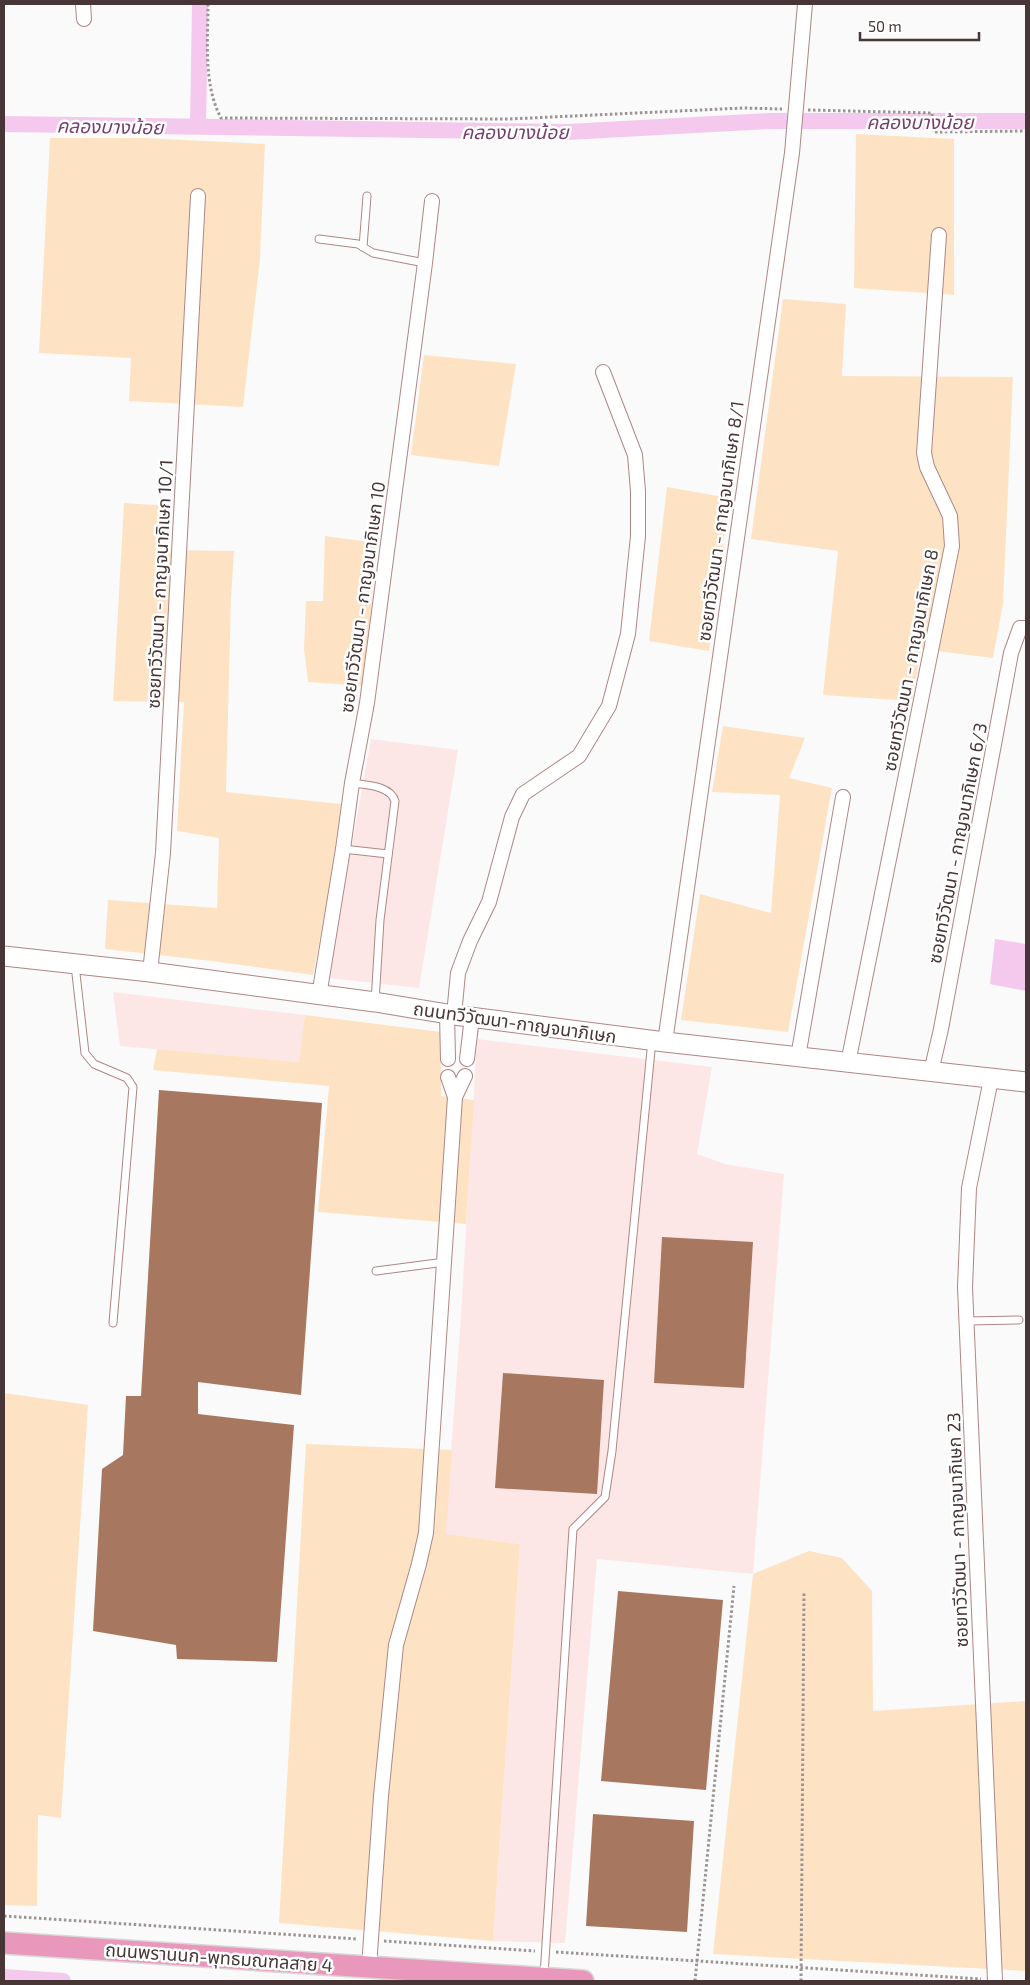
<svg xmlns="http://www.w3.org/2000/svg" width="1030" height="1985" font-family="'Exo 2','Noto Sans Thai',sans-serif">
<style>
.built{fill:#fde7e6}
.green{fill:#fde3c3}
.water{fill:#f5c9ee}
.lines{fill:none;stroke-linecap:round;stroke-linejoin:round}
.canal{stroke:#f5c9ee;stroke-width:16}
.building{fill:#a77760}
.lane-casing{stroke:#ae8684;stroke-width:9}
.street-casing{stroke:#ae8684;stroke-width:16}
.secondary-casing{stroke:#ae8684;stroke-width:21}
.primary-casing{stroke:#dad7d7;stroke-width:24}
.path{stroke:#9c9493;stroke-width:3;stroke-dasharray:2.5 2.5;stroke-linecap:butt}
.lane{stroke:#fff;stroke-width:7}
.street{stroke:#fff;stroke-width:14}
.secondary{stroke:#fff;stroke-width:19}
.primary{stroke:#e998bb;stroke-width:21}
.labels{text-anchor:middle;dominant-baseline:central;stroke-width:5;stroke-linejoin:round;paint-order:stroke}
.street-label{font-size:18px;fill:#473635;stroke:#fff}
.water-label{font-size:19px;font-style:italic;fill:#743f6e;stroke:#fff}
</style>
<rect width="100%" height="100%" fill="#fafafa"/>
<g class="built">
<polygon points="371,739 458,750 419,988 328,978"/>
<polygon points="113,992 305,1015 300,1062 120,1046"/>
<polygon points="477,1039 712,1067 697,1154 725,1164 784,1174 753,1574 597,1559 565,1943 493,1941 520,1544 445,1534 461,1316"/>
</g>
<g class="green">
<polygon points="856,134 954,139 954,295 854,288"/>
<polygon points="50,138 143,138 265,144 260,259 243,407 129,401 131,358 39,353"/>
<polygon points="783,299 846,304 842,376 1013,377 1003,604 993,658 921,649 912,701 823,695 838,551 751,539"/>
<polygon points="424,355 516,364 499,466 411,455"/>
<polygon points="667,487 729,498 709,651 649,641"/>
<polygon points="124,503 169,506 166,550 234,551 231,599 226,792 341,804 330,886 313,975 212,961 105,949 108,900 217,908 219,838 177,831 184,702 113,701"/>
<polygon points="325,536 377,543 364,686 308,682 304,649 306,601 323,601"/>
<polygon points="723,726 805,738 789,778 832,788 788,1032 681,1020 700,894 771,913 780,795 712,792"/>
<polygon points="305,1015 441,1032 441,1096 474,1100 466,1224 318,1212 329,1086 153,1070 157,1049 299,1062"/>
<polygon points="4,1393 88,1405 61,1818 38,1815 37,1906 4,1905"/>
<polygon points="306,1444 452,1450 446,1534 520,1544 493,1941 279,1923"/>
<polygon points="809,1551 842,1558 872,1591 873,1711 1026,1701 1026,1971 713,1954 753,1574"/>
</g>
<polygon class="water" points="995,939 1026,944 1026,991 990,984"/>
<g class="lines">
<g class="canal">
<polyline points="4,124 568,132 770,121 1026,121"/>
<polyline points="198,126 200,4"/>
<polyline points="4,1977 63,1981"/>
</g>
</g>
<g class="building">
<polygon points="159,1090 322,1103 301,1395 198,1382 198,1414 294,1425 277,1662 177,1659 176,1645 93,1631 102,1469 123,1455 126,1396 141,1396"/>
<polygon points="662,1237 753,1242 744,1388 654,1383"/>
<polygon points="503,1373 604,1380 597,1494 495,1488"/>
<polygon points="618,1591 723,1600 706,1790 601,1781"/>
<polygon points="593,1814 694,1821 687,1932 586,1926"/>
</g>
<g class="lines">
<g class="lane-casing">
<g id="lane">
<polyline points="319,239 358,244 373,253 425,263"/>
<polyline points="363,247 367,196"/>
<path d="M352,783C365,785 390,785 395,801L380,920L375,1002"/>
<polyline points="343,849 388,854"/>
<polyline points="75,965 85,1053 94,1064 127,1078 133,1087 113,1323"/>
<polyline points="376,1271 445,1262"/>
<polyline points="967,1321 1019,1320"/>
<polyline points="544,1975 573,1529 605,1497 612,1451 652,1040"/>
</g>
</g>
<g class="street-casing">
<g id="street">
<polyline points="83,4 84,19"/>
<polyline points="150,972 163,853 198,196"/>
<polyline points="319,996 343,849 352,783 367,703 425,263 432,201"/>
<polyline points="447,1014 448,1059"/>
<polyline points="454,1015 458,973 470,941 489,902 512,817 523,794 579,756 609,706 628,634 638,536 638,491 635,455 603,372"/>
<polyline points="665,1042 792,153 805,4"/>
<polyline points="798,1057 843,797"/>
<polyline points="467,1059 472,1017"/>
<polyline points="848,1063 952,546 950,516 927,467 924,453 939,235"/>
<polyline points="931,1072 941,1029 1011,653 1020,628 1026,628"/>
<polyline points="448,1077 455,1097"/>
<polyline points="991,1079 969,1188 965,1287 995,1981"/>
<polyline points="369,1967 381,1796 396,1645 419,1564 426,1533 455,1097 465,1076"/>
</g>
</g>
<g class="secondary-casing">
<polyline id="secondary" points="4,956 150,972 375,1002 454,1015 665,1042 1026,1082"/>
</g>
<g class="primary-casing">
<polyline id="primary" points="4,1943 583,1981"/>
</g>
<g class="path">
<path d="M208,4C208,41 203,84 221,118L509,119L743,108L782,109"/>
<polyline points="808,110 932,113 933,132 1026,131"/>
<polyline points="4,1916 357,1939"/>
<polyline points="384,1941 535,1951"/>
<polyline points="556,1952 981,1979"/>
<polyline points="695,1981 734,1586"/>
<polyline points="801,1981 804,1592"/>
</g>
<use href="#lane" class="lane"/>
<use href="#street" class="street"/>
<use href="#secondary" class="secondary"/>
<use href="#primary" class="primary"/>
</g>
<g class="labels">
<g class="street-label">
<text transform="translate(720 521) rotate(-82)">ซอยทวีวัฒนา - กาญจนาภิเษก 8/1</text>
<text transform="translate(159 584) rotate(-87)">ซอยทวีวัฒนา - กาญจนาภิเษก 10/1</text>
<text transform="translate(362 597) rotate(-82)">ซอยทวีวัฒนา - กาญจนาภิเษก 10</text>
<text transform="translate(910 660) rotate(-79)">ซอยทวีวัฒนา - กาญจนาภิเษก 8</text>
<text transform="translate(957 843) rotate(-79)">ซอยทวีวัฒนา - กาญจนาภิเษก 6/3</text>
<text transform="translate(515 1022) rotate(8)">ถนนทวีวัฒนา-กาญจนาภิเษก</text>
<text transform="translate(957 1530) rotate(-92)">ซอยทวีวัฒนา - กาญจนาภิเษก 23</text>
<text transform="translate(219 1957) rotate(4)">ถนนพรานนก-พุทธมณฑลสาย 4</text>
</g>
<g class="water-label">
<text x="920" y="121">คลองบางน้อย</text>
<text transform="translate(110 126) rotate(1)">คลองบางน้อย</text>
<text x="515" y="131">คลองบางน้อย</text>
</g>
</g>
<rect width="1030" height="1985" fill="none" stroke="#473635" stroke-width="10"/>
<path d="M860 32v8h119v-8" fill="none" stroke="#473635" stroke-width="2.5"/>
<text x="868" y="32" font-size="15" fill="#473635" stroke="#ffffff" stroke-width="4" paint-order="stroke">50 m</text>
</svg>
